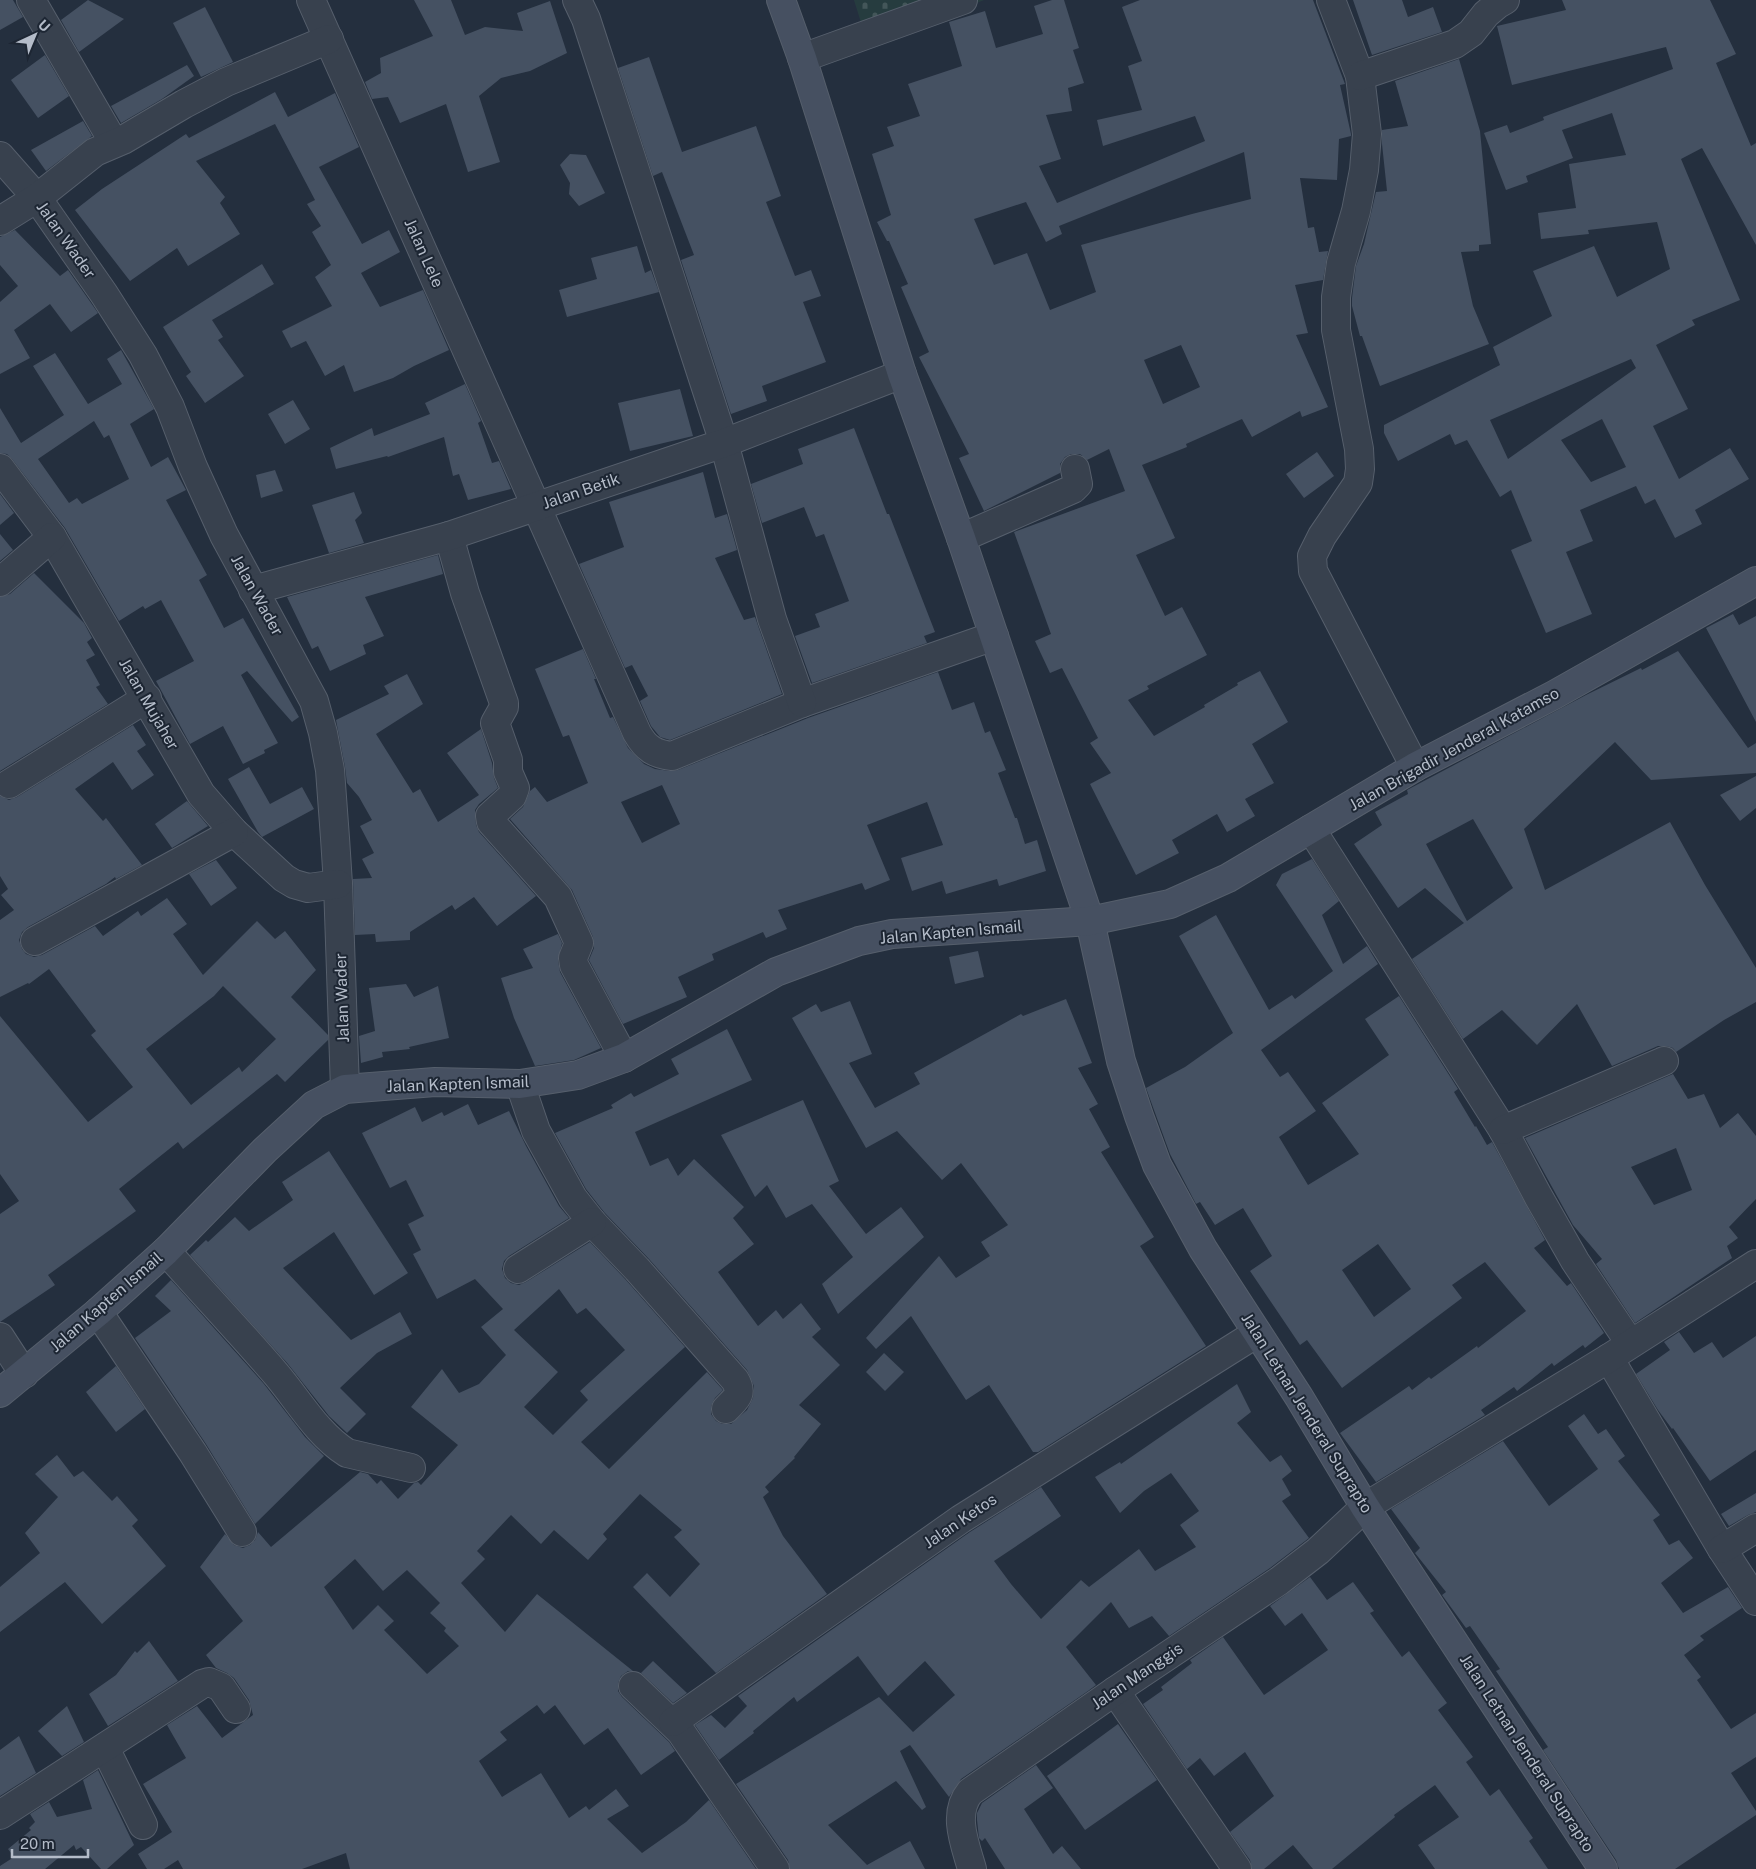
<svg xmlns="http://www.w3.org/2000/svg" width="1756" height="1869" font-family="'Public Sans',sans-serif">
<style>
.cemetery{fill:url(#cemetery-stones)}
.building{fill:#455162;fill-rule:evenodd}
.lines{fill:none;stroke-linecap:round;stroke-linejoin:round}
.street-casing{stroke:#565f6c;stroke-width:30}
.secondary-casing{stroke:#565f6c;stroke-width:30}
.street{stroke:#38414e;stroke-width:28}
.secondary{stroke:#465061;stroke-width:28}
.labels{text-anchor:middle;dominant-baseline:central;stroke-width:4;stroke-linejoin:round;paint-order:stroke}
.street-label{font-size:16px;fill:#b4bcc9;stroke:#1d2633}
</style>
<defs>
<pattern id="cemetery-stones" width="16" height="16" patternUnits="userSpaceOnUse" patternTransform="scale(1.25)"><rect width="16" height="16" fill="#263c3f"/><path d="M2 7V4a2 2 0 0 1 4 0v3zM10 15v-3a2 2 0 0 1 4 0v3z" fill="#435659"/></pattern>
</defs>
<rect width="100%" height="100%" fill="#242f3e"/>
<polygon class="cemetery" points="854,0 984,0 868,45"/>
<g class="building">
<polygon points="0,0 13,0 23,17 0,30"/>
<polygon points="88,0 124,19 79,52 61,20"/>
<polygon points="414,0 451,0 465,35 485,27 523,31 517,13 550,1 567,53 530,71 501,78 479,96 500,162 468,172 446,104 400,123 388,97 372,99 365,82 381,73 380,58 433,36"/>
<path d="M1052,0H1064L1079,48L1073,50L1084,83L1068,88L1072,111L1046,115L1061,159L1039,166L1057,203L1205,141L1195,116L1103,146L1097,120L1142,110L1128,66L1142,61L1122,7L1140,0H1313L1345,84L1340,85L1351,134V136L1339,139L1337,180L1300,178L1308,228L1314,227L1319,252L1328,251L1323,280L1295,285L1308,333L1296,335L1328,407L1302,417L1300,411L1252,437L1242,419L1186,444L1187,447L1142,465L1175,538L1136,555L1165,616L1182,607L1207,655L1147,686L1149,689L1128,700L1154,736L1205,707L1204,705L1238,685L1237,683L1260,671L1288,722L1252,744L1274,783L1245,799L1255,816L1227,832L1217,814L1172,840L1179,853L1136,875L1090,784L1111,773L1090,743L1098,738L1062,668L1050,673L1035,641L1051,634L1014,532L1125,491L1109,449L1087,460L1080,454H1071L1065,457L1060,464V473L984,511L959,458L969,454L919,357L929,352L901,287L908,284L889,241H887L877,222L891,215L872,154L894,146L887,127L920,116L908,84L962,66L949,22L985,11L996,48L1043,34L1034,6ZM1244,152L1251,199L1192,214L1081,245L1096,292L1050,310L1027,253L994,265L974,219L1026,202L1046,242L1062,234L1059,226ZM1181,345L1200,387L1163,404L1144,360Z"/>
<polygon points="1353,0 1402,0 1408,17 1433,7 1442,32 1372,55"/>
<path d="M1562,0H1710L1736,54L1716,63L1751,146L1756,143V245L1702,148L1681,159L1740,300L1692,320L1695,325L1656,345L1688,409L1653,426L1679,479L1730,448L1749,479L1695,510L1702,524L1675,538L1655,499L1645,504L1636,486L1580,510L1593,541L1566,552L1592,614L1546,633L1511,550L1532,541L1511,490L1500,497L1467,440L1455,445L1450,434L1398,461L1384,433V425L1500,365L1493,347L1552,316L1533,271L1594,246L1617,297L1670,269L1657,222L1588,230L1589,234L1541,239L1538,213L1576,208L1569,164L1626,155L1612,113L1562,130L1573,158L1526,176L1528,182L1506,190L1484,133L1507,125L1510,133L1544,120L1543,117L1673,69L1666,47L1512,85L1497,26L1566,10ZM1631,359L1636,368L1508,459L1490,420ZM1602,419L1626,467L1591,482L1561,440Z"/>
<polygon points="205,7 233,62 201,77 173,23"/>
<polygon points="45,55 69,96 38,118 11,80"/>
<polygon points="649,57 682,152 756,126 781,196 766,202 795,276 811,270 821,296 803,302 826,362 762,386 767,401 731,414 681,260 694,255 662,172 653,176 618,68"/>
<polygon points="1459,59 1480,131 1491,244 1479,245 1479,251 1461,252 1473,306 1489,344 1380,386 1362,336 1360,336 1352,306 1352,298 1356,266 1364,244 1376,192 1387,191 1382,144 1382,130 1408,126 1395,81"/>
<polygon points="187,65 194,76 162,99 121,123 111,106"/>
<polygon points="275,92 288,117 335,93 359,147 319,167 362,244 389,230 400,252 361,273 380,307 423,290 449,350 414,366 393,378 354,392 344,365 325,376 306,341 291,348 282,331 332,306 315,277 331,265 312,232 321,226 307,204 315,200 275,124 196,161 225,197 220,203 240,234 188,266 177,248 130,281 75,210 102,189 186,134 189,138"/>
<polygon points="83,121 92,136 46,171 31,150"/>
<polygon points="570,154 586,155 605,193 579,206 569,194 570,183 560,165"/>
<polygon points="15,230 60,276 68,270 98,313 71,332 50,304 14,330 30,358 0,374 0,302 18,286 0,265 0,237"/>
<polygon points="637,246 645,273 651,270 659,292 567,317 559,290 597,279 591,258"/>
<polygon points="262,264 274,284 212,320 223,337 218,340 244,376 205,403 186,376 191,372 163,327"/>
<path d="M121,350L154,409L130,424L151,467L168,457L186,490L166,500L207,575L199,580L224,628L243,618L299,717L292,722L247,671L241,675L278,743L264,750L265,753L243,764L223,726L190,744L156,681L194,661L161,600L145,609L143,606L119,621L65,528L12,459L7,454L0,453V408L21,443L64,415L33,366L55,353L88,404L122,384L107,359ZM94,421L104,438L109,435L129,479L82,504L77,498L69,503L38,459Z"/>
<polygon points="465,384 481,421 478,423 492,463 499,461 511,489 468,500 459,474 453,476 444,437 388,457 387,456 336,469 330,448 372,428 374,436 430,414 425,403"/>
<polygon points="680,389 693,436 630,451 618,403"/>
<polygon points="293,400 310,429 285,444 268,414"/>
<polygon points="854,428 887,514 889,514 935,632 924,636 927,643 812,683 795,636 820,627 815,614 849,601 824,534 816,537 804,507 762,523 751,484 803,464 798,449"/>
<polygon points="1317,452 1334,476 1304,498 1286,474"/>
<polygon points="275,470 283,491 261,498 256,475"/>
<polygon points="703,472 715,518 727,514 737,550 715,558 744,620 755,617 782,694 670,740 660,737 651,726 640,701 648,696 632,665 625,668 579,564 624,547 609,502"/>
<polygon points="354,492 362,513 355,520 364,543 329,553 312,505"/>
<polygon points="0,494 14,513 0,525"/>
<polygon points="0,534 13,550 0,561"/>
<polygon points="438,555 443,574 365,597 384,636 363,645 366,654 330,671 318,646 312,649 287,597"/>
<polygon points="34,573 84,623 92,638 87,642 95,655 86,660 100,685 96,687 108,704 0,771 0,597 10,594"/>
<polygon points="1733,614 1739,625 1756,616 1756,722 1706,628"/>
<path d="M583,649L596,679H594L610,718L613,717L628,748L644,764L655,769L670,771L678,770L808,718L938,672L952,710L974,702L985,733L990,731L1006,770L998,773L1015,818H1017L1025,844L1037,840L1046,871L999,886L997,879L946,894L942,881L912,891L901,858L943,845L927,802L867,825L890,880L865,890L862,883L778,910L787,929L766,938L763,932L712,954L714,960L678,977L687,997L623,1024L589,960L594,948L593,937L572,890L510,819L523,807L530,791L535,787L547,802L588,783L569,735L563,737L535,669ZM662,785L680,824L642,843L621,802Z"/>
<path d="M1678,651L1748,748L1756,743V773L1651,780L1615,742L1524,829L1545,890L1670,822L1705,885L1756,968V1002L1724,1020L1676,1052L1673,1048L1666,1046H1658L1612,1066L1577,1004L1537,1045L1502,1010L1463,1039L1412,959L1464,923L1425,888L1398,908L1354,844L1382,825L1375,812L1408,794L1407,790L1586,695L1641,668L1642,670ZM1473,819L1513,888L1467,921L1426,844Z"/>
<polygon points="407,674 423,704 376,734 413,793 420,789 438,822 479,795 447,753 481,729 492,763 494,778 498,788 479,804 475,810 476,825 479,832 536,896 497,926 474,897 455,910 452,905 410,932 410,940 376,942 375,934 355,935 353,879 372,878 362,859 374,853 360,826 372,820 359,797 347,783 345,767 336,720 389,694 384,686"/>
<path d="M133,725L146,745L137,751L154,775L132,790L113,762L75,789L103,821L106,818L142,865L116,879L115,877L106,884L28,927L22,932L19,940L22,949L26,954L34,957L42,955L95,926L103,936L138,911L141,916L167,898L187,924L173,934L203,975L257,921L275,939L285,931L316,970L291,997L328,1035V1040L285,1082L277,1074L183,1149L178,1142L119,1189L136,1211L48,1275L55,1285L0,1322V1214L19,1201L0,1174V1016L88,1122L133,1087L91,1035L96,1031L49,969L29,984L28,983L0,997V920L14,910L1,895L8,889L0,876V796L9,800L17,797ZM223,986L276,1039L242,1072L239,1067L191,1105L146,1049L214,996Z"/>
<polygon points="249,767 270,804 302,787 314,809 262,837 258,832 228,779"/>
<polygon points="1756,776 1756,808 1740,821 1720,795"/>
<polygon points="187,801 208,826 172,848 155,824"/>
<path d="M1312,859L1339,901L1322,915L1343,964L1367,946L1378,964L1261,1050L1280,1077L1288,1072L1316,1111L1279,1137L1308,1185L1359,1154L1322,1103L1389,1055L1365,1019L1399,996L1458,1089L1454,1092L1475,1127L1476,1126L1487,1145L1492,1142L1545,1240L1534,1248L1567,1286L1571,1283L1604,1333L1585,1348L1583,1345L1554,1366L1552,1363L1517,1391L1514,1387L1481,1410L1485,1415L1376,1482L1340,1433L1409,1386L1412,1390L1429,1377L1431,1379L1477,1346L1478,1348L1526,1311L1485,1262L1452,1285L1462,1298L1342,1388L1307,1340L1300,1345L1250,1271L1272,1256L1243,1208L1215,1225L1200,1202L1196,1204L1170,1154L1146,1088L1185,1067L1233,1033L1179,936L1216,915L1269,1010L1292,995L1295,999L1333,971L1276,885L1282,874ZM1378,1244L1411,1289L1374,1317L1342,1270Z"/>
<polygon points="216,860 237,888 211,906 189,874"/>
<polygon points="558,934 562,943 558,960 560,972 601,1048 574,1060 535,1066 514,1018 501,978 533,968 523,949"/>
<polygon points="978,951 984,977 955,984 949,957"/>
<polygon points="406,984 414,997 438,986 449,1038 409,1047 410,1049 382,1052 383,1057 361,1063 359,1036 375,1031 369,988"/>
<polygon points="1066,999 1092,1063 1078,1068 1098,1104 1089,1109 1110,1147 1101,1152 1154,1237 1140,1246 1206,1346 1038,1452 1033,1452 989,1385 966,1400 911,1316 876,1349 866,1338 939,1256 956,1278 990,1256 981,1242 1008,1225 961,1163 942,1180 897,1131 866,1148 792,1018 816,1004 821,1012 850,1001 872,1054 849,1063 875,1108 920,1084 914,1073 1021,1014 1023,1016"/>
<path d="M727,1029L752,1080L635,1132L650,1166L668,1158L678,1176L694,1159L744,1207L733,1218L754,1244L718,1272L758,1326L776,1310L783,1319L801,1303L821,1329L812,1337L840,1365L799,1405L821,1424L794,1457L795,1458L765,1487L769,1492L763,1497L783,1536L827,1594L716,1673L633,1587L647,1573L670,1597L700,1564L674,1537L682,1530L640,1494L603,1534L607,1539L588,1560L554,1530L541,1544L511,1515L477,1551L485,1559L461,1583L505,1632L537,1594L633,1671H628L621,1676L618,1683V1691L622,1697L669,1742L675,1751L641,1775L608,1728L584,1745L555,1705L544,1714L537,1705L500,1732L507,1740L479,1761L502,1797L541,1773L569,1818L586,1806L589,1810L616,1789L629,1806L607,1819L642,1853L686,1822L709,1800L756,1869H350L346,1853L302,1869H183L178,1860L164,1869H147L138,1854L172,1832L143,1784L186,1758L167,1725L197,1706L222,1738L253,1715L249,1700L234,1678L227,1673L216,1668L206,1655L243,1621L200,1567L225,1534L234,1545L243,1548L250,1545L255,1540L258,1532L271,1547L360,1472L368,1474L377,1484L381,1480L398,1499L414,1483L418,1482L421,1485L458,1445L411,1407L442,1369L459,1393L479,1384L506,1355L481,1327L503,1309L475,1279L437,1299L413,1254L421,1250L408,1224L424,1216L406,1180L390,1188L362,1133L415,1107L422,1122L442,1112L444,1116L468,1104L478,1125L509,1111L526,1146L559,1206L569,1218L509,1256L504,1261L502,1269L505,1278L511,1283L519,1285L526,1282L590,1242L626,1280L685,1347L581,1442L609,1469L707,1372L723,1390L715,1398L711,1406V1414L716,1421L722,1424H731L747,1410L753,1398L754,1386L747,1370L649,1259L604,1212L586,1189L555,1133L613,1108L611,1105L631,1093L634,1097L679,1074L671,1059ZM559,1289L577,1314L586,1308L625,1350L580,1391L588,1400L553,1435L524,1407L558,1372L514,1330ZM355,1559L383,1591L407,1570L440,1603L430,1613L446,1628L444,1631L459,1646L427,1674L384,1630L394,1621L378,1605L353,1630L324,1587Z"/>
<path d="M1673,1074L1688,1099L1704,1094L1720,1128L1738,1113L1756,1136V1199L1729,1227L1738,1238L1727,1246L1732,1258L1635,1323L1596,1264L1602,1259L1573,1225L1525,1138ZM1676,1148L1692,1190L1654,1205L1631,1167Z"/>
<polygon points="803,1100 839,1181 829,1186 866,1234 901,1207 924,1237 838,1314 822,1284 853,1257 812,1204 786,1218 767,1185 755,1197 721,1135"/>
<polygon points="329,1151 408,1273 374,1295 334,1232 283,1268 351,1340 400,1312 412,1334 377,1353 340,1388 366,1414 347,1433 329,1416 288,1364 190,1255 206,1240 208,1242 235,1217 249,1231 293,1200 282,1182"/>
<polygon points="171,1280 264,1384 305,1437 324,1456 255,1524 206,1444 135,1338 171,1311 155,1296"/>
<polygon points="1679,1332 1694,1353 1712,1342 1723,1358 1756,1336 1756,1450 1710,1481 1673,1428 1672,1429 1658,1410 1636,1374 1670,1350 1664,1342"/>
<polygon points="884,1353 904,1372 885,1391 866,1372"/>
<polygon points="116,1366 145,1409 116,1432 86,1392"/>
<polygon points="1237,1384 1251,1412 1237,1423 1270,1462 1281,1455 1292,1471 1282,1479 1291,1495 1282,1501 1309,1538 1270,1568 1169,1636 1152,1616 1129,1628 1111,1602 1066,1647 1096,1685 1088,1691 961,1779 949,1797 910,1745 900,1751 926,1807 922,1810 896,1781 828,1825 867,1865 910,1841 925,1869 790,1869 788,1860 736,1784 879,1697 913,1732 955,1695 925,1661 888,1696 858,1656 797,1702 794,1697 753,1731 754,1733 719,1760 695,1725 711,1715 725,1728 747,1706 738,1696 970,1532 1041,1487 1061,1516 994,1561 1011,1584 1041,1619 1081,1580 1089,1587 1139,1549 1155,1571 1196,1547 1180,1525 1199,1511 1171,1473 1144,1491 1120,1513 1095,1477 1120,1462 1121,1464"/>
<polygon points="1584,1414 1598,1434 1606,1429 1625,1456 1618,1461 1660,1515 1653,1520 1669,1545 1679,1540 1693,1558 1661,1583 1683,1613 1728,1587 1742,1608 1700,1636 1704,1640 1684,1655 1701,1677 1697,1680 1731,1729 1756,1713 1756,1757 1731,1773 1756,1811 1756,1815 1675,1869 1619,1869 1616,1860 1543,1750 1548,1747 1496,1671 1500,1669 1470,1626 1466,1628 1442,1595 1446,1592 1415,1553 1420,1548 1391,1509 1503,1441 1549,1506 1598,1469 1568,1426"/>
<polygon points="57,1455 74,1477 83,1471 112,1501 117,1496 138,1520 132,1526 166,1566 102,1624 65,1582 0,1632 0,1587 40,1553 25,1533 58,1497 35,1474"/>
<polygon points="1756,1493 1756,1512 1748,1515 1729,1526 1721,1514"/>
<polygon points="1310,1577 1327,1600 1353,1582 1374,1611 1370,1613 1402,1657 1409,1651 1447,1703 1438,1710 1473,1757 1466,1762 1490,1796 1499,1789 1533,1838 1529,1841 1548,1869 1435,1869 1418,1845 1459,1817 1435,1785 1394,1815 1395,1817 1332,1869 1313,1869 1293,1845 1264,1869 1252,1869 1250,1860 1230,1832 1274,1796 1245,1752 1214,1776 1200,1758 1187,1769 1143,1704 1163,1690 1161,1687 1192,1663 1190,1660 1223,1637 1264,1695 1328,1650 1302,1613 1285,1626 1270,1606"/>
<polygon points="149,1641 178,1681 108,1726 89,1694 116,1675 135,1651 137,1653"/>
<polygon points="653,1661 687,1693 673,1703 641,1673"/>
<polygon points="67,1706 84,1742 62,1756 38,1731"/>
<polygon points="1118,1724 1157,1780 1085,1830 1047,1776"/>
<polygon points="19,1736 36,1773 0,1796 0,1750"/>
<polygon points="1036,1765 1053,1788 1024,1809 1053,1854 1062,1846 1081,1869 1005,1869 985,1838 982,1841 979,1838 977,1820 977,1813 982,1803"/>
<polygon points="98,1770 134,1845 107,1869 101,1869 81,1847 76,1850 74,1845 45,1869 0,1869 0,1866 14,1857 8,1849 31,1830 29,1828 35,1822 30,1814 49,1802 57,1817 92,1809 83,1780"/>
</g>
<g class="lines">
<g class="street-casing">
<g id="street">
<polyline points="31,0 114,143"/>
<path d="M311,0L637,733C646,749 655,754 672,756L802,703L994,636"/>
<polyline points="577,0 586,19 724,443 772,619 802,703"/>
<polyline points="1331,0 1360,76 1367,134 1364,170 1356,211 1341,263 1336,297 1336,330 1359,449 1360,469 1358,483 1322,536 1312,556 1313,571 1415,767"/>
<polyline points="802,58 963,0"/>
<polyline points="1360,76 1455,44 1471,33 1486,14 1498,4 1505,0"/>
<polyline points="0,156 37,198 104,294 143,355 170,407 193,467 224,535 314,701 323,733 330,770 335,838 338,884 345,1089"/>
<polyline points="0,221 37,198 95,152 123,140 184,104 226,82 329,39"/>
<polyline points="0,468 52,537 201,794 234,832 284,878 294,884 308,888 338,884"/>
<polyline points="449,536 465,593 504,703 504,707 495,723 508,760 508,772 515,788 512,796 490,816 491,822 558,897 579,943 573,958 574,965 624,1058"/>
<polyline points="961,538 1073,489 1078,484 1075,469"/>
<polyline points="0,582 52,537"/>
<polyline points="253,590 449,536 724,443 902,374"/>
<polyline points="9,784 147,698"/>
<polyline points="1311,829 1503,1130 1538,1196 1575,1261 1630,1343"/>
<polyline points="35,941 234,832"/>
<path d="M520,1084L536,1131L573,1198L592,1222L637,1269L735,1380C744,1395 735,1399 726,1409"/>
<polyline points="1503,1130 1664,1061"/>
<path d="M166,1251C202,1292 240,1332 276,1374C299,1401 317,1434 347,1453L411,1468"/>
<polyline points="518,1269 592,1222"/>
<polyline points="98,1312 193,1453 242,1532"/>
<polyline points="0,1337 24,1374"/>
<polyline points="1609,1358 1722,1549 1756,1601"/>
<polyline points="1722,1549 1756,1528"/>
<polyline points="633,1686 681,1732 775,1869"/>
<polyline points="1115,1691 1237,1869"/>
<polyline points="673,1722 961,1519 1257,1333"/>
<polyline points="105,1748 143,1825"/>
<polyline points="0,1815 202,1684 209,1682 221,1687 236,1709"/>
<path d="M972,1869C965,1844 952,1814 970,1792L1115,1691L1279,1581L1318,1551L1365,1507L1609,1358L1756,1264"/>
</g>
</g>
<g class="secondary-casing">
<g id="secondary">
<polyline points="781,0 802,58 902,374 961,538 1090,921 1121,1061 1139,1116 1157,1165 1203,1249 1299,1397 1365,1507 1603,1869"/>
<polyline points="0,1393 98,1312 166,1251 265,1150 314,1105 345,1089 435,1082 520,1084 578,1075 624,1058 776,972 859,941 892,934 1090,921 1170,904 1228,878 1415,767 1554,695 1756,581"/>
</g>
</g>
<use href="#street" class="street"/>
<use href="#secondary" class="secondary"/>
</g>
<g class="labels">
<g class="street-label">
<text transform="translate(66 240) rotate(55)">Jalan Wader</text>
<text transform="translate(424 253) rotate(66)">Jalan Lele</text>
<text transform="translate(581 491) rotate(-19)">Jalan Betik</text>
<text transform="translate(257 595) rotate(61)">Jalan Wader</text>
<text transform="translate(149 704) rotate(60)">Jalan Mujaher</text>
<text transform="translate(1454 749) rotate(-29)">Jalan Brigadir Jenderal Katamso</text>
<text transform="translate(951 932) rotate(-5)">Jalan Kapten Ismail</text>
<text transform="translate(342 998) rotate(-92)">Jalan Wader</text>
<text transform="translate(458 1084) rotate(-2)">Jalan Kapten Ismail</text>
<text transform="translate(106 1302) rotate(-41)">Jalan Kapten Ismail</text>
<text transform="translate(1307 1413) rotate(58)">Jalan Letnan Jenderal Suprapto</text>
<text transform="translate(960 1521) rotate(-34)">Jalan Ketos</text>
<text transform="translate(1137 1676) rotate(-34)">Jalan Manggis</text>
<text transform="translate(1527 1753) rotate(57)">Jalan Letnan Jenderal Suprapto</text>
</g>
</g>
<g transform="translate(35 35) rotate(44)" stroke="#1d2633" stroke-width="4" paint-order="stroke">
<path d="M0-4L9 19L0 12L-9 19Z" fill="#b4bcc9"/>
<text y="-8" font-size="14" font-weight="bold" text-anchor="middle" fill="#b4bcc9">U</text>
</g>
<path d="M12 1849v8h76v-8" fill="none" stroke="#b4bcc9" stroke-width="2.5"/>
<text x="20" y="1849" font-size="15" fill="#b4bcc9" stroke="#1d2633" stroke-width="4" paint-order="stroke">20 m</text>
</svg>
